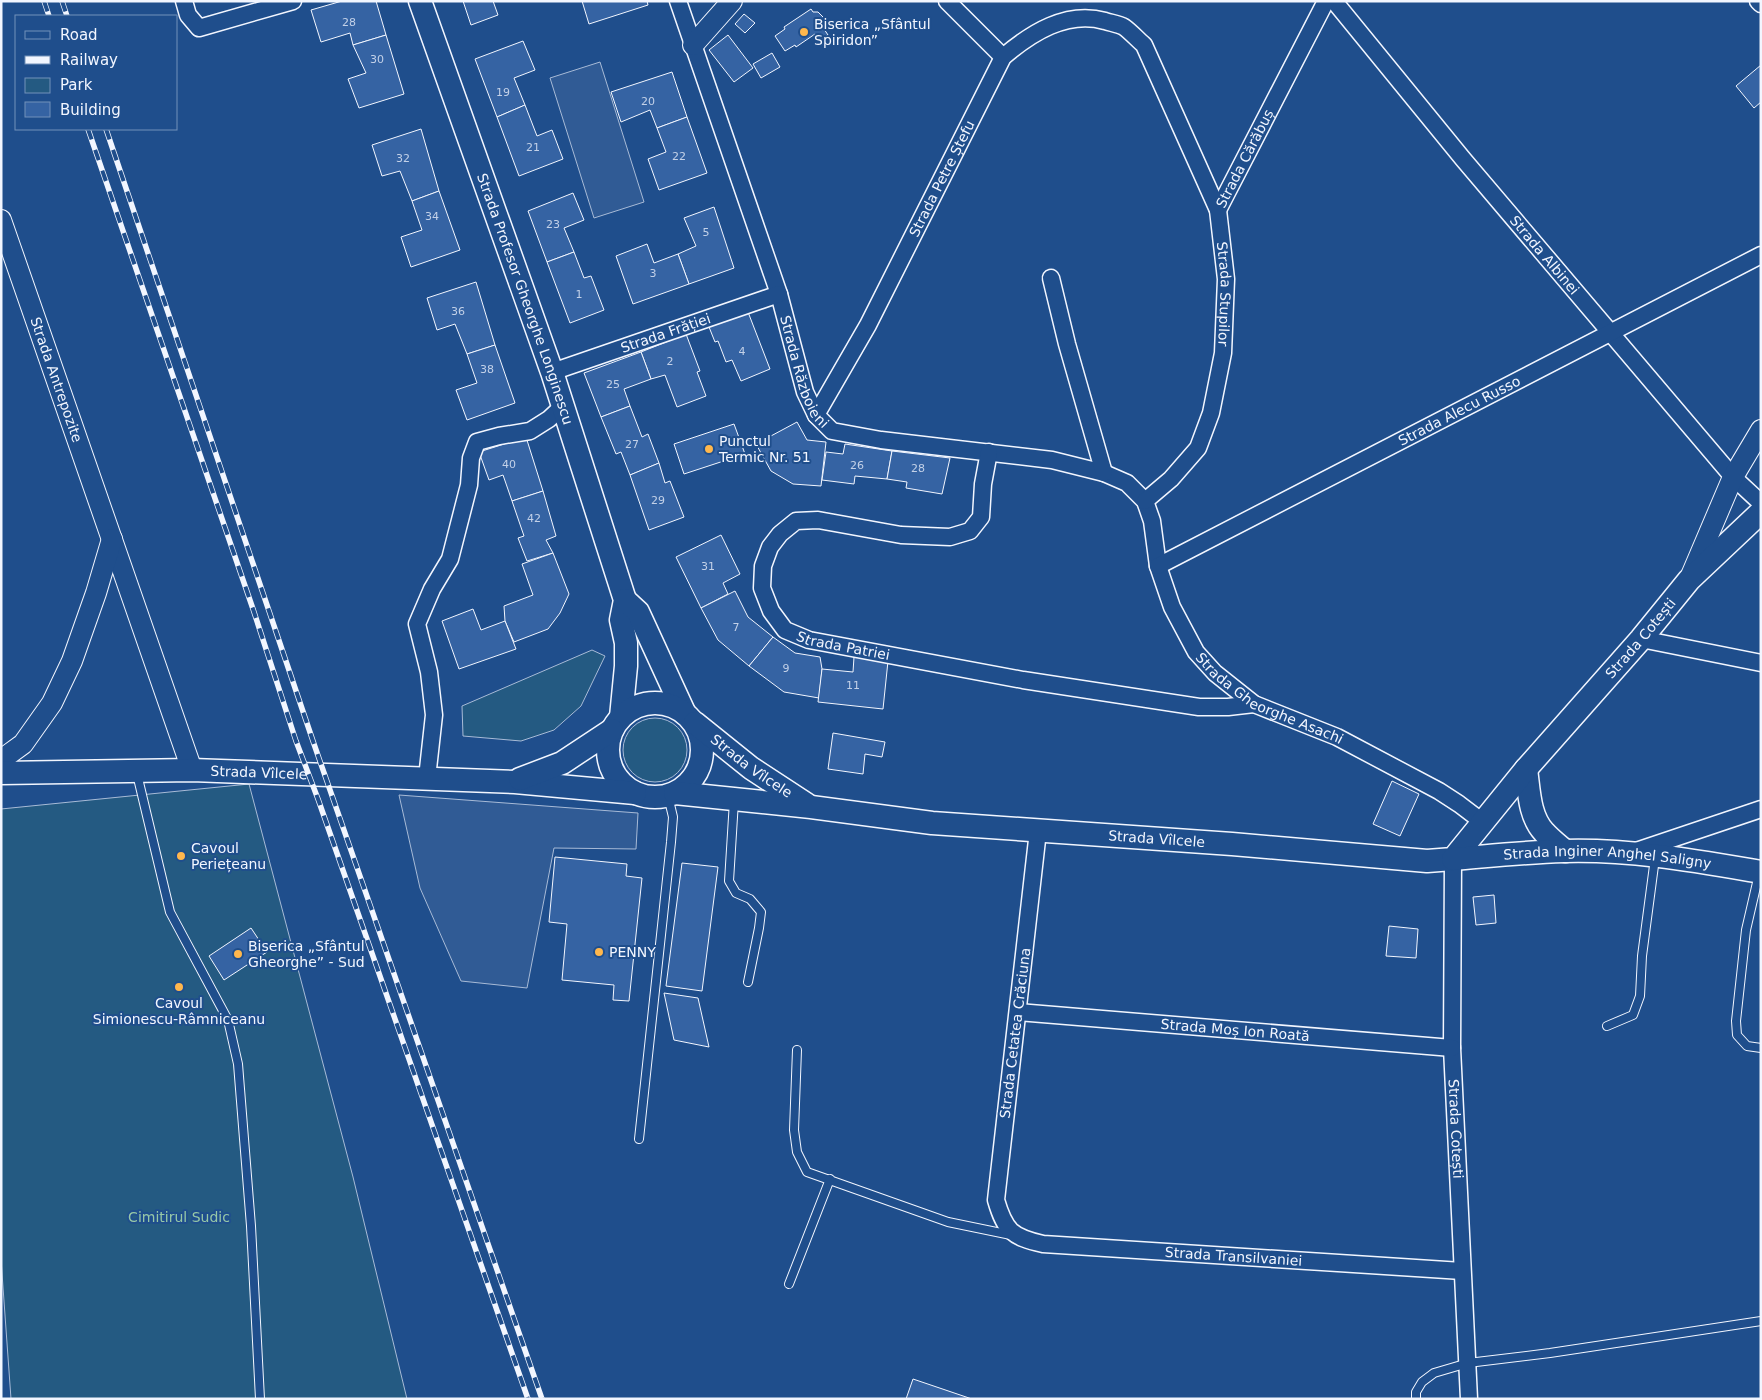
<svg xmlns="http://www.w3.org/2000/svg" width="1762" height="1400" font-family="'DejaVu Sans',sans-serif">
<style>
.green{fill:#245a82;stroke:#a8bbd7}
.parking{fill:#305b95;stroke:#a8bbd7}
.building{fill:#3563a3;stroke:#f2f6ff}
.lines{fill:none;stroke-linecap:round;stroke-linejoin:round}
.service-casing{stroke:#f2f6ff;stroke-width:10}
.minor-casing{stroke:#f2f6ff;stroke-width:19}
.tertiary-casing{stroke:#f2f6ff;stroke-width:22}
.secondary-casing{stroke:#f2f6ff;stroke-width:25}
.service{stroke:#1f4e8c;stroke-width:8}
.minor{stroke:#1f4e8c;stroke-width:16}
.tertiary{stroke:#1f4e8c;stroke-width:20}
.secondary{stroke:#1f4e8c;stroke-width:22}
.rail-casing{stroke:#f2f6ff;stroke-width:5.5}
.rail{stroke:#1f4e8c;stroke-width:4;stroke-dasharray:11;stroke-linecap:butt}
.poi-dot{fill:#ffb74d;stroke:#1f4e8c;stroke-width:2}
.labels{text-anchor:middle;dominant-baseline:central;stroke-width:4;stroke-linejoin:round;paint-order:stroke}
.number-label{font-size:11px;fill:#c3d1e8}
.poi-label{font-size:14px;fill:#f2f6ff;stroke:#1f4e8c;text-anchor:start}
.street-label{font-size:14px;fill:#f2f6ff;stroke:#1f4e8c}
.park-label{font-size:14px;fill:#97c8a6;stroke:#1f4e8c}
</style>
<rect width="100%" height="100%" fill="#1f4e8c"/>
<g class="green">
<polygon points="592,650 605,656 581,706 554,730 521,741 463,736 462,706"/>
<circle cx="655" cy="750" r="32"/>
<polygon points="249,784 353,1177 407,1399 11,1399 1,1259 1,809"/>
</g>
<g class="parking">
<polygon points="600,62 644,202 594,218 550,78"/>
<polygon points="399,795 638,813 636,849 554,848 527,988 461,981 420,888"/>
</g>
<g class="building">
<polygon points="342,1 376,1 386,35 353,45 350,33 321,42 311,10"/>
<polygon points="463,1 493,1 498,15 471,25"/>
<polygon points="582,1 647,1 648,5 589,24"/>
<polygon points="811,9 813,12 818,12 825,19 824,29 828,35 819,40 815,34 796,47 795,45 785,51 775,36 785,29 784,27"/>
<polygon points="744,14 755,23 745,33 735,24"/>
<polygon points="386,35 404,94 359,108 348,79 366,73 353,45"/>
<polygon points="728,35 753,68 734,82 709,50"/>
<polygon points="523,41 535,70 514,78 525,105 497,117 475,59"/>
<polygon points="772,53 780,67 761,78 753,64"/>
<polygon points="1761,65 1761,102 1754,108 1736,86"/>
<polygon points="672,72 687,117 657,128 650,110 621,122 611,92"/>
<polygon points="525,105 537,136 552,130 563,159 519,176 497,117"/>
<polygon points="687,117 707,173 659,190 648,159 666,152 657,128"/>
<polygon points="421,129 439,191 412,201 400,171 382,176 372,145"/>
<polygon points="439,191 460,250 411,267 401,237 422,230 412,201"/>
<polygon points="573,193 584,220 564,228 574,252 547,262 528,211"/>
<polygon points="714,207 734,268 689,284 678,254 696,246 684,218"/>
<polygon points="647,244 654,263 678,254 689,284 633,304 616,256"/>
<polygon points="574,252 584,278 591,276 604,310 570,323 547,262"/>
<polygon points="476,282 495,345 467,354 455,324 437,330 427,298"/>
<polygon points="748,312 770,369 741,381 732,360 726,362 718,341 715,342 709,327"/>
<polygon points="686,334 700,371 697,372 706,396 677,407 665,375 651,379 641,352"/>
<polygon points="495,345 515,403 467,420 456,390 477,383 467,354"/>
<polygon points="641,352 651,379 624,389 630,406 601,417 584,373"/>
<polygon points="630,406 642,437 648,434 659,463 630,475 621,452 616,454 601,417"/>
<polygon points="797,422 807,440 826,442 821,486 793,484 771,471 756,444"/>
<polygon points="734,424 745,454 684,474 674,444"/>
<polygon points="526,437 543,491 512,501 503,475 489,480 479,452"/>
<polygon points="845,444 892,451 887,479 855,476 854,484 822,480 826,452 843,454"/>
<polygon points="892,451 950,458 942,494 906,488 907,482 887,479"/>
<polygon points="659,463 665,483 670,481 684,517 649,530 630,475"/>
<polygon points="543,491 556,536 546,540 553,553 527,561 518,538 524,536 512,501"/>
<polygon points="721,535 740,574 723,583 728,594 701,608 676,557"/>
<polygon points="553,553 569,594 560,613 548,629 514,642 505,621 504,606 533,595 522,564"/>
<polygon points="735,591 748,617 773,637 749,666 718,640 701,608"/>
<polygon points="473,609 481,630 505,621 516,649 459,669 442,621"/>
<polygon points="773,637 795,653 820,657 822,669 819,698 784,692 749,666"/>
<polygon points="854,657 888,661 883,709 818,702 822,669 853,672"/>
<polygon points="833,733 885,742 882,757 865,754 863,774 828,769"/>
<polygon points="1392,781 1419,794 1400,836 1373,824"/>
<polygon points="555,857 627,864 626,876 642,878 629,1001 613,1000 614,985 562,980 567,924 549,922"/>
<polygon points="682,863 718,867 702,991 666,986"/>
<polygon points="1494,895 1496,923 1476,925 1473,897"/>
<polygon points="1389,926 1418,929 1416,958 1386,956"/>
<polygon points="251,928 267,952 224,980 209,956"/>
<polygon points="664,993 698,998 709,1047 674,1040"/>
<polygon points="913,1379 972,1399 906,1399"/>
</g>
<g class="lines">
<g class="service-casing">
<g id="service">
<polyline points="137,774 170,912 228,1020 238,1064 251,1226 260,1399"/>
<polyline points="734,801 729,881 736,893 750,899 761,912 759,928 748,982"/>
<polyline points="1759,874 1746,930 1736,1021 1737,1035 1747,1046 1761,1048"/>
<polyline points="1607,1026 1633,1015 1640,996 1642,956 1655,858"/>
<polyline points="797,1050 794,1130 797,1152 807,1172 948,1222 1011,1235"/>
<polyline points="639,1139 671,842 673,817 668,796"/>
<polyline points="789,1284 830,1179"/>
<polyline points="1416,1399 1416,1392 1422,1382 1434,1373 1468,1363 1550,1353 1761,1321"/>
</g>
</g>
<g class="minor-casing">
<g id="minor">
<polyline points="184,1 188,15 199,28 293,1"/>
<path id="s1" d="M678,1L779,294L805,392L816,415L832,431L881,440L1052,460L1104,473L1127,483L1145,501L1152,521L1158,566L1172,607L1196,652L1215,673L1254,704L1337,737L1439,791L1459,804L1484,823"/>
<polyline points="947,1 1003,57"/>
<path id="s2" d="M1334,1L1463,159L1733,477L1761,503"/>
<polyline points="1758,1 1761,4"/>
<path id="s3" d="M1218,210L1326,1"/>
<polyline points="1051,278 1067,344 1104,473"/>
<path id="s4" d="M552,372L779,294"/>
<path id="s5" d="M816,415L868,325L1003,57C1031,33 1067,10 1105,21C1111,23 1119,24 1124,27C1131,32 1137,39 1144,45L1218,210L1226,279L1223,353L1211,413L1198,448L1171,479L1145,501"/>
<path id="s6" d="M989,452L983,484L981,517L970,531L950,537L901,535L818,520L796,521L780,534L770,547L763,566L762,588L771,611L785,630L809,640L1023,680L1199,707H1228L1254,704"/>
<path id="s7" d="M1158,566L1761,255"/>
<polyline points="1641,639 1761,663"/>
<polyline points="427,778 434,715 429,672 417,624 432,589 450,559 469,485 471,458 477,442 499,436 530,431 549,419 563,406"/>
<path id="s8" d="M1038,831L996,1200C1005,1231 1012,1237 1043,1244L1462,1271"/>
<polyline points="1636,851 1761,809"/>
<path id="s9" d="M1453,859L1452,1048L1469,1399"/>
<path id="s10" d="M1018,1012L1452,1048"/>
</g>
</g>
<g class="tertiary-casing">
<g id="tertiary">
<polyline points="693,45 732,1"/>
<path id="s11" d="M1,220L192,770"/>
<polyline points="1690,578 1733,477 1761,430"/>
<polyline points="1,760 23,744 52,703 72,661 96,593 112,539"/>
</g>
</g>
<g class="secondary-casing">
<g id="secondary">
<path id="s12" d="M420,1L552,372L625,600L621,620L626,643V666L621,717"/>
<polyline points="625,600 638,612 684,712"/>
<circle cx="655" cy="750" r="47"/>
<path id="s13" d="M695,723L751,768L806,804"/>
<path d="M1526,769C1529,790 1529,816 1544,832C1550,839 1558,845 1565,851"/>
<path id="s14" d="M1,773L192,770L515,782L635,793"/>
<polyline points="520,779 562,763 612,730"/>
<path id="s15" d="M675,793L811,807L932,823L1232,844L1427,861L1453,859L1526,769L1641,639L1689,580L1761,512"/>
<path id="s16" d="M1453,859C1490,856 1527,852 1564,851C1630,849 1696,861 1761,872"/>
</g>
</g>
<use href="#service" class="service"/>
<use href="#minor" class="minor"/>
<use href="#tertiary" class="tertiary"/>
<use href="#secondary" class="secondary"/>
<g class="rail-casing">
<g id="rail">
<polyline points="44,1 49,16"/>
<polyline points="62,1 67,16"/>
<polyline points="88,129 253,609 296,741 318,799 528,1399"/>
<polyline points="106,129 314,744 542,1399"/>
</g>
</g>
<use href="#rail" class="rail"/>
</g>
<g class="poi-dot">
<circle cx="804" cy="32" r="5"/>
<circle cx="709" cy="449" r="5"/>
<circle cx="181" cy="856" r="5"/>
<circle cx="599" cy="952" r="5"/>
<circle cx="238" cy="954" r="5"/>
<circle cx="179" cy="987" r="5"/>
</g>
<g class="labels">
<g class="number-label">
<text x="349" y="22">28</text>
<text x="377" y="59">30</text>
<text x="503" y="92">19</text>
<text x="648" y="101">20</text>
<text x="533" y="147">21</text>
<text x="679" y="156">22</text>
<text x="403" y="158">32</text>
<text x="432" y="216">34</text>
<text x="553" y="224">23</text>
<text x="706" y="232">5</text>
<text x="653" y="273">3</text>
<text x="579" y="294">1</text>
<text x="458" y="311">36</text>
<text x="742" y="351">4</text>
<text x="670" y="361">2</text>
<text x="487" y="369">38</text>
<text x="613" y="384">25</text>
<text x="632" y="444">27</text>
<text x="509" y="464">40</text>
<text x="857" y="465">26</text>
<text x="918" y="468">28</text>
<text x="658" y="500">29</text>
<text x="534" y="518">42</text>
<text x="708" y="566">31</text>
<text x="736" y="627">7</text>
<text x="786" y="668">9</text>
<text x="853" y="685">11</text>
</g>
<g class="poi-label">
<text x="814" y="24">Biserica „Sfântul<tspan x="814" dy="16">Spiridon”</tspan></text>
<text x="719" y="441">Punctul<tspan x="719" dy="16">Termic Nr. 51</tspan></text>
<text x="191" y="848">Cavoul<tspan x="191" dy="16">Periețeanu</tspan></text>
<text x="248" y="946">Biserica „Sfântul<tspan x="248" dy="16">Gheorghe” - Sud</tspan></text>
<text x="609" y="952">PENNY</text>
<text x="179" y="1003" text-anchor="middle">Cavoul<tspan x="179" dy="16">Simionescu-Râmniceanu</tspan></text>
</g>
<g class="street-label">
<text stroke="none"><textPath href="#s3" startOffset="58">Strada Cărăbuș</textPath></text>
<text stroke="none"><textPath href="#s5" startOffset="268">Strada Petre Ștefu</textPath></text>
<text stroke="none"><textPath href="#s2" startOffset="330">Strada Albinei</textPath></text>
<text stroke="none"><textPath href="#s5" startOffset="829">Strada Stupilor</textPath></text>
<text stroke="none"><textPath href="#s12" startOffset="316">Strada Profesor Gheorghe Longinescu</textPath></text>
<text stroke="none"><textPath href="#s4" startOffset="120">Strada Frăției</textPath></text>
<text stroke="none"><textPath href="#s1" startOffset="392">Strada Războieni</textPath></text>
<text stroke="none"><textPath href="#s11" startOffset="169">Strada Antrepozite</textPath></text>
<text stroke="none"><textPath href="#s7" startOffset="339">Strada Alecu Russo</textPath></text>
<text stroke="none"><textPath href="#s15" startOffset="1071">Strada Cotești</textPath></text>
<text stroke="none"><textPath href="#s6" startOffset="448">Strada Patriei</textPath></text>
<text stroke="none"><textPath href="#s1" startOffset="1035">Strada Gheorghe Asachi</textPath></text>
<text stroke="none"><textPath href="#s13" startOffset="71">Strada Vîlcele</textPath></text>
<text stroke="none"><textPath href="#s14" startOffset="258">Strada Vîlcele</textPath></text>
<text stroke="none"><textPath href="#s15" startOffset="484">Strada Vîlcele</textPath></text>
<text stroke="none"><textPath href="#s16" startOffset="155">Strada Inginer Anghel Saligny</textPath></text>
<text stroke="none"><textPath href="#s10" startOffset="218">Strada Moș Ion Roată</textPath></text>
<text transform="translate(1015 1033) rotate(-83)">Strada Cetatea Crăciuna</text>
<text stroke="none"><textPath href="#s9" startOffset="270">Strada Cotești</textPath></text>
<text stroke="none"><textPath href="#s8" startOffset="632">Strada Transilvaniei</textPath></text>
</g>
<g class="park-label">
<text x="179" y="1217">Cimitirul Sudic</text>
</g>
</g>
<rect width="1762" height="1400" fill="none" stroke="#f2f6ff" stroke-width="5"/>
<rect x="15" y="15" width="162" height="115" fill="#1f4e8c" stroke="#7391ba"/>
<rect x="25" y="31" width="25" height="8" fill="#1f4e8c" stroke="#7391ba"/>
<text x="60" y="40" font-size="15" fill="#f2f6ff">Road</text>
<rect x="25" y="56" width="25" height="8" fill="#f2f6ff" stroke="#7391ba"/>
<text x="60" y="65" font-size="15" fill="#f2f6ff">Railway</text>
<rect x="25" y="78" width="25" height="15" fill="#245a82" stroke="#7391ba"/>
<text x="60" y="90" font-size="15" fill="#f2f6ff">Park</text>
<rect x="25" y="102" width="25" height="15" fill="#3563a3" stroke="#7391ba"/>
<text x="60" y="115" font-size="15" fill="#f2f6ff">Building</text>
</svg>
